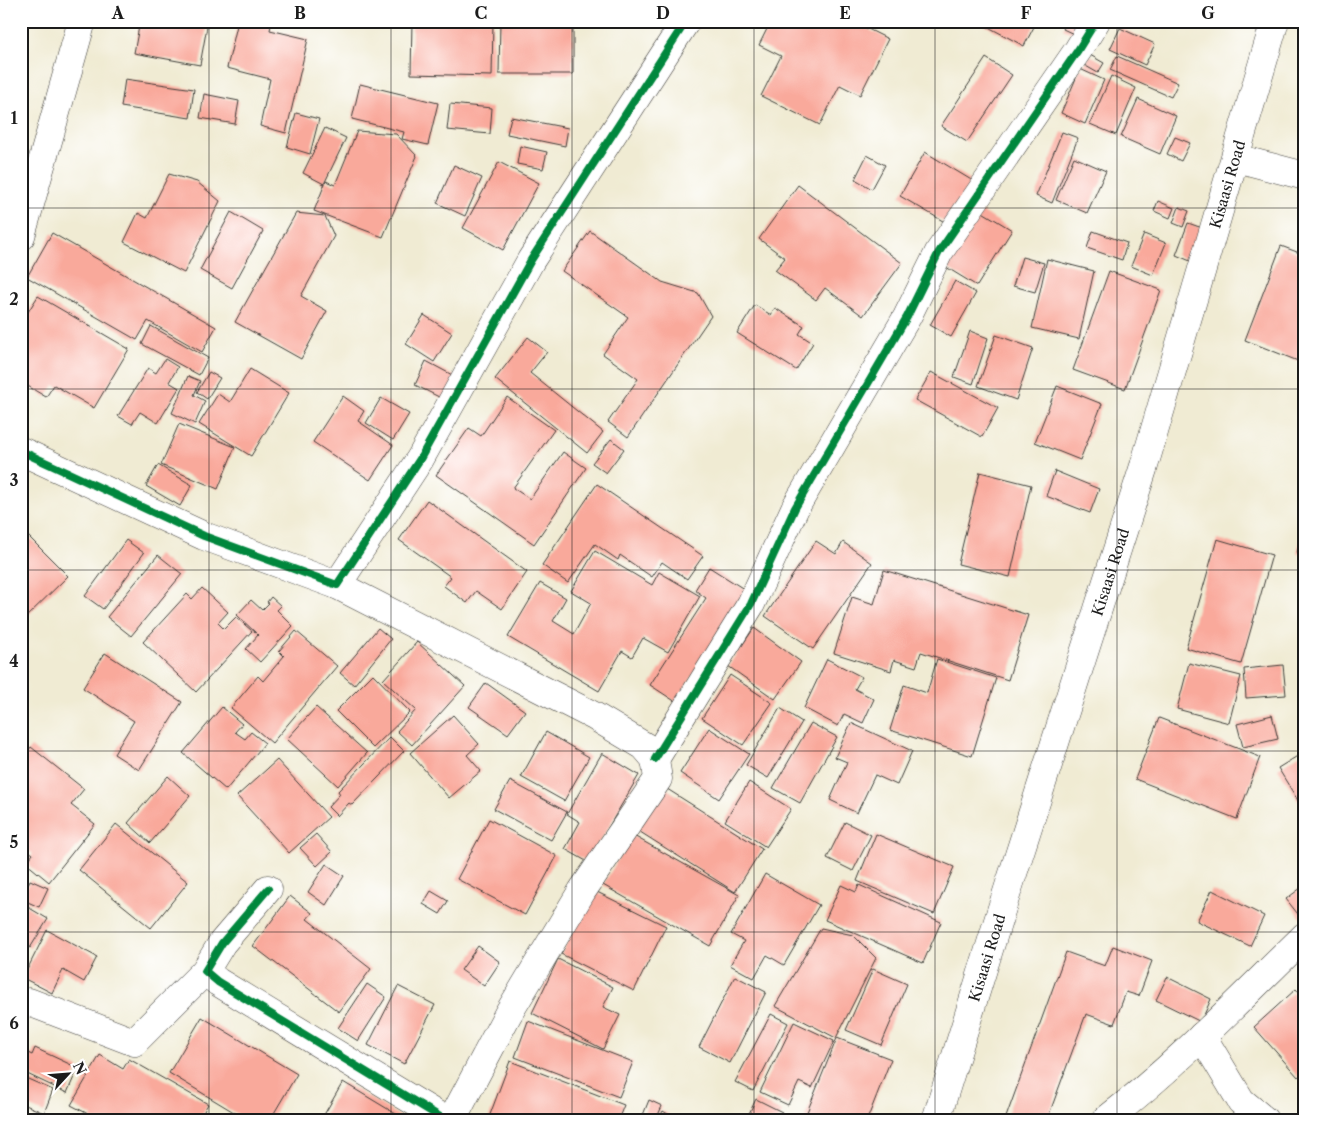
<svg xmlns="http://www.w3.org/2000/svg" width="1326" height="1141" font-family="'Libre Caslon Text',serif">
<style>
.building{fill:#f9a99b}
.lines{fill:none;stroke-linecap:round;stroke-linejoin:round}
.minor-casing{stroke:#3c3b37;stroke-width:29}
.major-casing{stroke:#3c3b37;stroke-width:29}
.minor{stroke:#fff;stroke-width:28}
.major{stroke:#fff;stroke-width:28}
.cycleway-casing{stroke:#fff;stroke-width:11}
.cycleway{stroke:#00873e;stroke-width:8}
.grid{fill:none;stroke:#1c1c1c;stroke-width:1;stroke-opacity:0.55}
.labels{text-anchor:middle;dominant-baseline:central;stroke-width:4.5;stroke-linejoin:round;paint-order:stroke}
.street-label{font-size:15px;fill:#1c1c1c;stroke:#fff}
.neatline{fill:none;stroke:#1c1c1c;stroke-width:2}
.grid-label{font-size:16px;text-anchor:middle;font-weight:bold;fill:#1c1c1c}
</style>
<rect width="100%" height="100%" fill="#fff"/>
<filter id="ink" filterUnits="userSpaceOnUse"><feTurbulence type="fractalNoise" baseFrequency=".02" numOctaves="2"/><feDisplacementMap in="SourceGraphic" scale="10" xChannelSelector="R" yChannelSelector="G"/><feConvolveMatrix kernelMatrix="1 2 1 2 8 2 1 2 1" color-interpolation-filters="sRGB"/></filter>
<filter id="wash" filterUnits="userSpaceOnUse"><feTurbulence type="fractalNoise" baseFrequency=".0096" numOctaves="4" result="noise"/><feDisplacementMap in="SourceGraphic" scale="20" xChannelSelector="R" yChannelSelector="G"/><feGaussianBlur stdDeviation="1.12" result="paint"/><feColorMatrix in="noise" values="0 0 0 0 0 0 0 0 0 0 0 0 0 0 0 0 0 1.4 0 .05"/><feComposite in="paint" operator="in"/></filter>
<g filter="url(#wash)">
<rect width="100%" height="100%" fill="#f0ebd3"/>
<g id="blocks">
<g class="building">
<polygon points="140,21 208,21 200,65 134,53"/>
<polygon points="238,21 272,21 270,30 308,39 286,133 260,126 270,79 227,68"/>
<polygon points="412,21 493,21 492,76 411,74"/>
<polygon points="500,21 573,21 573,74 499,74"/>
<polygon points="771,21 852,21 888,39 860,95 840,85 820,125 761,96 781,56 759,45"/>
<polygon points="977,21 1037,21 1024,46"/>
<polygon points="1067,21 1086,21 1078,36 1063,29"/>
<polygon points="1120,28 1155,44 1145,65 1110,49"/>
<polygon points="1090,55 1104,63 1098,73 1084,65"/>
<polygon points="1117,56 1178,83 1171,97 1110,70"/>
<polygon points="986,58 1012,75 967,142 941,126"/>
<polygon points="1080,69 1104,80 1085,124 1061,113"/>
<polygon points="1111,76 1136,88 1116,135 1090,124"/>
<polygon points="125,79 194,89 190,118 121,107"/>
<polygon points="360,84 438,103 428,145 402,139 404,132 352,119"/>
<polygon points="204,94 239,101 235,124 200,118"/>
<polygon points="1138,99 1176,116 1160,154 1121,137"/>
<polygon points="450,104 492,108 490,134 447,130"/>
<polygon points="296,113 319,119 310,154 287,147"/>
<polygon points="511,117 568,128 565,146 507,134"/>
<polygon points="325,128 346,138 324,184 303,173"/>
<polygon points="357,131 396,134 417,156 383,237 314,211 326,181 335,185"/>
<polygon points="1062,132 1078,138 1052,203 1036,196"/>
<polygon points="1175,137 1190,143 1181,161 1167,154"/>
<polygon points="520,146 547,152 543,169 517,164"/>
<polygon points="925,152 973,181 948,224 900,196"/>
<polygon points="867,155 885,165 872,189 855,179"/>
<polygon points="1074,157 1106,171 1087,213 1056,200"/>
<polygon points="499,162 539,183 503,250 463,228"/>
<polygon points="454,165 482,178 465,216 437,203"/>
<polygon points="169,174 197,182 220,201 184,273 124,242 138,213 147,218"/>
<polygon points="798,185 902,263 863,316 825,288 816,300 775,270 785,258 759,239"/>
<polygon points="1158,201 1174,208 1170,218 1154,211"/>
<polygon points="1179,207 1189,211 1183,227 1173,223"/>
<polygon points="976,208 1012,230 977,286 941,264"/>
<polygon points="231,212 263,231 232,288 200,270"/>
<polygon points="296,213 325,216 334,236 301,296 327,311 301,359 235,322"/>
<polygon points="1188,223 1208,230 1195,263 1176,255"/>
<polygon points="590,231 662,282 698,293 711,316 628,437 608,422 638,379 603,354 628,317 562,271"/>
<polygon points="1093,231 1127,243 1122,260 1087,248"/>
<polygon points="52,233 216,327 202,352 148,321 137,340 27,277"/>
<polygon points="1144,234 1166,243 1153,275 1131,266"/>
<polygon points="1281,246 1305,255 1305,342 1298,361 1245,340"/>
<polygon points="1022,257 1044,263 1035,292 1013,286"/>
<polygon points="1047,259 1094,271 1079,339 1032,328"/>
<polygon points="1109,271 1161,290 1125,389 1073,370"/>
<polygon points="955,281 976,293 951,337 930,325"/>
<polygon points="38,296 129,349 94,408 54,385 46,397 21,382 21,323"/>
<polygon points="755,305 771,315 775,308 804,326 799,334 813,343 796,370 737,333"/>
<polygon points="424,315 452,333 434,362 406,344"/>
<polygon points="151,326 208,358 199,375 142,344"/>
<polygon points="970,331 988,338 973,384 954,377"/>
<polygon points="996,335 1033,348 1016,400 978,386"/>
<polygon points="528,337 547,352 530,373 603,432 587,453 495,379"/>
<polygon points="165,359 178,367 169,382 179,388 158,423 140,412 132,424 118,416 148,368 156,373"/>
<polygon points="426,361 456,377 445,400 415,385"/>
<polygon points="250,369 289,393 251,456 199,424 218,394 230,402"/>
<polygon points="209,372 220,378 207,399 197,392"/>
<polygon points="931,372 998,408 982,437 915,400"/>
<polygon points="188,376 200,381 194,395 205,401 195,424 172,413"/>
<polygon points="1057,386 1102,404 1080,460 1035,442"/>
<polygon points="343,396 364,411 358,421 393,445 370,480 313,442"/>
<polygon points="507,397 554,430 513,488 530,499 563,452 586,468 534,544 436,475 469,428 481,436"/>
<polygon points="381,398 409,414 393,440 366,423"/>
<polygon points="179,424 235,447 218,489 161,465"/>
<polygon points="611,439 624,449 606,473 592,463"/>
<polygon points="158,465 192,485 180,506 146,486"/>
<polygon points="1055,471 1099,489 1090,513 1046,496"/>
<polygon points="980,472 1031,485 1010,577 958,564"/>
<polygon points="597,484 703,556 687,579 662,562 652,577 620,555 618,560 595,544 568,583 542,565"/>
<polygon points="427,500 527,572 502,609 476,591 467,603 444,586 451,577 399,540"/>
<polygon points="1304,528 1305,528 1305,556 1297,553"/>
<polygon points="21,529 68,576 21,622"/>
<polygon points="1217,539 1272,555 1241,664 1186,648"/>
<polygon points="126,540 144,553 103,609 85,596"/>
<polygon points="816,541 836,554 843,542 872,563 813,649 765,616"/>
<polygon points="595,551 652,585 659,572 700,596 668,652 643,638 632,657 622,651 599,691 508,637 540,583 566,598 553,621 574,634 591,603 571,591"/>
<polygon points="158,555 182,574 131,636 107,617"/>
<polygon points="709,567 747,591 676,702 650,685 706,598 695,590"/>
<polygon points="884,570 1028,615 1008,680 921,652 916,667 894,660 891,671 834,653 852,597 874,604"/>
<polygon points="202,588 228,612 218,623 224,629 236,617 252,631 196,692 143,642 187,594 192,599"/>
<polygon points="271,597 281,606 277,610 293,626 260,662 246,649 258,635 237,615 251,600 262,610 269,603 267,602"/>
<polygon points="378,628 391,639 354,685 340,673"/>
<polygon points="754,628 801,662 775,699 728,666"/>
<polygon points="296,631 337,666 272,743 231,708 258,676 263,681 284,656 279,651"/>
<polygon points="417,642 465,686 412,745 397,731 416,710 383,680"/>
<polygon points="105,653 182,702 139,770 114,754 134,721 83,688"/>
<polygon points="827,659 862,677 855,689 874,699 863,723 844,714 838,726 804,708"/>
<polygon points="937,659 996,678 972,756 890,730 904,685 927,693"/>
<polygon points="1189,663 1241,676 1229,723 1177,709"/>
<polygon points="1283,665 1286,695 1246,698 1244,669"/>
<polygon points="373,674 410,712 373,748 336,711"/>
<polygon points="730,675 772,703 743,745 702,718"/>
<polygon points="486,683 525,711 508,734 469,707"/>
<polygon points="222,707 242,724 235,732 245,739 251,732 265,743 226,790 183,753"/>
<polygon points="316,707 367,753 338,786 287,739"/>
<polygon points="780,708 802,722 768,778 746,765"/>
<polygon points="453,715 479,744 467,755 481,771 449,798 410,753"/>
<polygon points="1272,715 1278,739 1243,747 1237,724"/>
<polygon points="1159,718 1260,757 1237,819 1135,779"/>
<polygon points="811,723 837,737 800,803 773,788"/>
<polygon points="851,723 912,751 897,785 875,775 857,813 830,800 847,762 835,757"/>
<polygon points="709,728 749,754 719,799 680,773"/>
<polygon points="546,732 589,757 564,801 521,777"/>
<polygon points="390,737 404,751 352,805 349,803 337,816 328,807 340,794 338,791"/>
<polygon points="31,747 84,789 71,805 95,824 49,882 26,863 33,854 21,845 21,759"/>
<polygon points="1304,752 1305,754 1305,812 1278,768"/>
<polygon points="602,753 639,775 588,862 565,849 580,822 567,814"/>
<polygon points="277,760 329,817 289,853 237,796"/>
<polygon points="168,776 190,796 150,843 128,823"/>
<polygon points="510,781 567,812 551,840 494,809"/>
<polygon points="749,782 791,809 766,847 725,821"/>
<polygon points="664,787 762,849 735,892 637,830"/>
<polygon points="489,819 557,856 525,915 457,879"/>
<polygon points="845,822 871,835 853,871 827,858"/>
<polygon points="116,824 188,882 151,928 79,870"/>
<polygon points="316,834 332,852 317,866 300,848"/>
<polygon points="876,834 954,867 934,914 857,881"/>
<polygon points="632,835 739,895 710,946 603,885"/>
<polygon points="326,864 344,876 326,905 308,892"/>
<polygon points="765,874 819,905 784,965 767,955 754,978 730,965 744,941 731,934"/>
<polygon points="30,880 48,888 39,907 21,899"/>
<polygon points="841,885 856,892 859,885 941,922 923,963 825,920"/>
<polygon points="1305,885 1305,923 1286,899"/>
<polygon points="593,890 666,926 634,991 561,954"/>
<polygon points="1212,890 1264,916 1250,946 1197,921"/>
<polygon points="431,891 448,901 440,914 423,904"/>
<polygon points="290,896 312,913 307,919 371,969 339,1012 253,946"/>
<polygon points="21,903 48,919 30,948 21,942"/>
<polygon points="821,928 853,935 876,958 836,1038 775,1006"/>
<polygon points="47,930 97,957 84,982 63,970 52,993 23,978"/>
<polygon points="478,946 500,962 484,986 461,970"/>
<polygon points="1113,946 1152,961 1139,996 1126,992 1114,1024 1086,1014 1047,1120 1005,1120 1066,952 1105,966"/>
<polygon points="558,959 613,987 603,1007 620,1015 603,1049 532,1013"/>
<polygon points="873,969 907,984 881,1045 846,1030"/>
<polygon points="735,976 766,992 730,1063 699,1047"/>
<polygon points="1167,977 1211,999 1201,1022 1156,1000"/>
<polygon points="367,984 386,997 358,1041 338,1028"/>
<polygon points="398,986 435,1005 404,1064 368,1045"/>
<polygon points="1296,989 1305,999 1305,1071 1298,1077 1254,1027"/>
<polygon points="771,1014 788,1023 753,1091 735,1082"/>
<polygon points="202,1017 297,1074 270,1120 247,1120 169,1073"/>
<polygon points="528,1021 633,1062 619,1097 515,1057"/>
<polygon points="794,1022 834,1041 812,1088 799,1082 788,1105 760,1092"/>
<polygon points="837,1038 891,1059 867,1120 812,1120 805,1117"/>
<polygon points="21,1042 27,1045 24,1051 32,1055 35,1048 78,1068 67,1093 21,1071"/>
<polygon points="100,1055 123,1069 129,1059 208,1104 199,1120 90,1120 92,1116 71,1105"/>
<polygon points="510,1061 624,1105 618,1120 488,1120"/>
<polygon points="21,1076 53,1090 44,1113 21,1103"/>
<polygon points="343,1082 406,1120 321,1120"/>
<polygon points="756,1099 782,1112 778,1120 746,1120"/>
<polygon points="649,1100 662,1106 656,1120 641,1120"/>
<polygon points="663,1111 677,1120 658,1120"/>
</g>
</g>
</g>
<g filter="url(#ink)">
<use href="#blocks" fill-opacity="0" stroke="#3c3b37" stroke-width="1"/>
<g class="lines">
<g class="minor-casing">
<g id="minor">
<polyline points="1236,158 1305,176"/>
<polyline points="21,236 82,21"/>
<polyline points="21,451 204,536 337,585 420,459 531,260 686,21"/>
<polyline points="337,585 594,716 644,746 655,759 658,779 582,891 508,1014 452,1120"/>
<polyline points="655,759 751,604 795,508 907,317 939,252 1078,50 1096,21"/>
<polyline points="268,889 222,943 205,971 218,982 445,1120"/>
<polyline points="29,1002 134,1042 205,971"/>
<polyline points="1202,1036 1241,1101 1264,1120"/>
<path d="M1106,1120C1177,1065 1240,999 1305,936"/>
</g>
</g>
<g class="major-casing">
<g id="major">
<path id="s1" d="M936,1120L1001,911L1144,466L1275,21"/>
</g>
</g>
<use href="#minor" class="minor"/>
<use href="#major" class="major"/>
<g class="cycleway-casing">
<g id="cycleway">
<polyline points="21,451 204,536 337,585 420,459 531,260 686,21"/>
<polyline points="655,759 751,604 795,508 907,317 939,252 1078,50 1096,21"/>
<polyline points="268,889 222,943 205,971 218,982 445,1120"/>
</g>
</g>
<use href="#cycleway" class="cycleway"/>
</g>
</g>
<path class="grid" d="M209,21V1120M391,21V1120M572,21V1120M754,21V1120M935,21V1120M1117,21V1120M21,208H1305M21,389H1305M21,570H1305M21,751H1305M21,932H1305"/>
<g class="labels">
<g class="street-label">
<text stroke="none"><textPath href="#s1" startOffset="980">Kisaasi Road</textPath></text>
<text stroke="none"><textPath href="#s1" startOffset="575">Kisaasi Road</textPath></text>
<text stroke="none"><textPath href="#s1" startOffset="170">Kisaasi Road</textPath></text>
</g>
</g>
<rect width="1326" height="1141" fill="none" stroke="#fff" stroke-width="55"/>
<g transform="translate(68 1074) rotate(64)" stroke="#ffffff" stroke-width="4" paint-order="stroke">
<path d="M0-4L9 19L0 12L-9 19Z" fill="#1c1c1c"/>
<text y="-8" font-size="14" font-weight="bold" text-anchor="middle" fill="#1c1c1c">N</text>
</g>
<rect x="28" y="28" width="1270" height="1086" class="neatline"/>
<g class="grid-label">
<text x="118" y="19">A</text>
<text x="300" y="19">B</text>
<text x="481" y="19">C</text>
<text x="663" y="19">D</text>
<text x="845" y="19">E</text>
<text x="1026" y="19">F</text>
<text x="1208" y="19">G</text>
<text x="14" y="124">1</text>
<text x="14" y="305">2</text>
<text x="14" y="486">3</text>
<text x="14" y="667">4</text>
<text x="14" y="848">5</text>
<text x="14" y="1029">6</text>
</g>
</svg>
